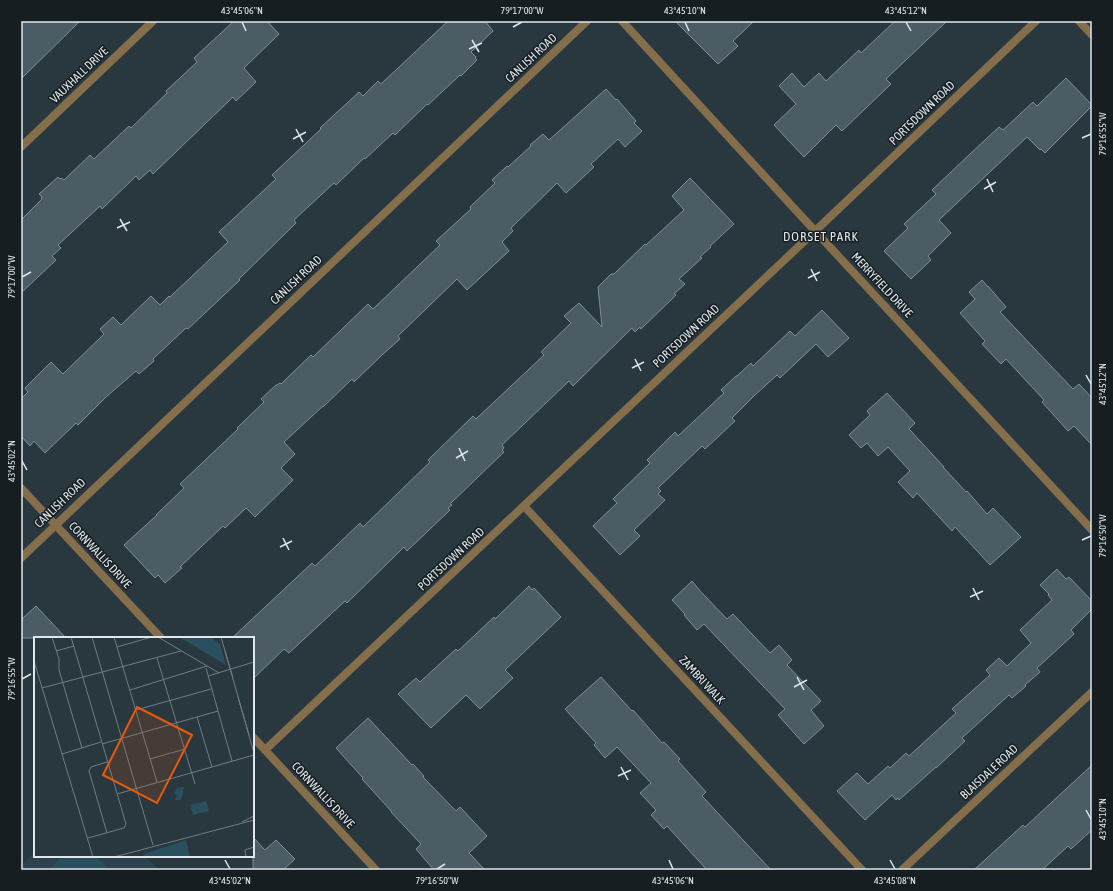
<svg xmlns="http://www.w3.org/2000/svg" width="1113" height="891" font-family="'Asap Condensed',sans-serif">
<style>
.built{fill:#2d424d}
.park{fill:#2a4f5f}
.building{fill:#4c5c64;stroke:#7f8f98}
.lines{fill:none;stroke-linecap:round;stroke-linejoin:round}
.street{stroke:#856e4b;stroke-width:8}
.ticks{fill:none;stroke:#dee7ec;stroke-width:1.5}
.labels{text-anchor:middle;dominant-baseline:central;stroke-width:3;stroke-linejoin:round;paint-order:stroke}
.street-label{font-size:12px;fill:#dee7ec;stroke:#171e21}
.neighbourhood-label{font-size:13px;letter-spacing:1px;fill:#dee7ec;stroke:#171e21}
.inset-road{fill:none;stroke:#717d84;stroke-width:1}
.view{fill:#e8590c;fill-opacity:0.15;stroke:#e8590c;stroke-width:2}
.inset-edge{fill:none;stroke:#dee7ec;stroke-width:2}
.neatline{fill:none;stroke:#dee7ec;stroke-width:1.5}
.ticks-label{font-size:10px;text-anchor:middle;fill:#dee7ec}
</style>
<rect width="100%" height="100%" fill="#29373f"/>
<polygon class="built" points="35,852 35,856 145,856 159,870 21,870 21,865"/>
<polygon class="park" points="63,856 96,856 109,870 48,870"/>
<g class="building">
<polygon points="21,21 80,21 21,79"/>
<polygon points="234,21 267,21 279,34 244,68 256,82 236,101 233,97 153,174 150,170 139,180 136,176 102,209 100,206 58,245 61,248 52,256 56,260 21,293 21,220 42,199 41,198 42,197 39,194 58,177 60,179 61,178 64,180 90,155 94,159 129,126 131,128 167,93 166,91 197,62 194,58"/>
<polygon points="448,21 485,21 493,31 471,52 476,57 475,58 477,60 461,76 460,75 428,105 427,104 395,135 393,133 365,159 364,158 336,185 334,183 294,220 296,223 239,279 240,280 188,329 186,328 155,357 153,359 154,361 139,374 136,371 106,397 78,425 76,423 45,453 34,441 30,446 21,436 21,399 28,392 25,388 51,362 63,374 104,334 100,329 113,317 121,325 151,296 160,305 169,296 170,297 228,242 219,232 276,179 272,175 321,129 320,128 359,92 363,96 378,81 381,84"/>
<polygon points="675,21 754,21 733,41 738,46 718,64"/>
<polygon points="895,21 947,21 886,79 891,84 842,131 836,125 804,157 774,125 796,104 779,86 792,73 804,87 819,73 826,81 859,50 861,53"/>
<polygon points="1066,78 1092,105 1092,106 1045,153 1041,149 1040,150 1027,137 939,220 951,233 928,256 931,260 911,279 884,251 908,228 904,224 936,194 932,190 970,154 999,127 1003,130 1033,102 1037,106"/>
<polygon points="606,89 616,100 617,99 636,121 634,123 642,131 625,147 618,139 591,164 594,167 566,193 557,183 511,228 513,231 502,242 509,251 467,290 457,279 398,336 400,339 382,355 354,382 352,379 323,407 323,406 284,442 295,454 281,468 293,480 255,517 246,508 225,528 223,526 180,567 182,568 165,583 158,575 155,578 124,545 157,515 156,515 184,488 180,484 238,429 237,428 264,402 261,399 276,385 277,385 280,383 281,384 311,355 313,357 368,304 373,309 440,245 436,241 471,209 470,207 495,183 492,180 507,166 508,167 531,146 530,145 543,134 549,140"/>
<polygon points="690,178 734,224 710,246 711,247 700,257 702,258 679,279 685,284 674,294 676,295 641,329 640,327 635,332 632,328 573,386 569,381 502,445 504,448 502,450 504,452 450,504 452,505 448,508 450,510 407,551 404,547 347,603 345,601 289,653 284,649 253,679 253,638 232,638 312,563 315,566 360,523 363,527 430,462 428,460 473,416 476,419 544,355 541,352 571,323 564,316 579,303 602,327 598,287 611,274 614,274 645,244 646,245 684,210 672,196"/>
<polygon points="982,280 988,287 988,286 1006,307 1000,312 1049,364 1073,389 1079,384 1092,398 1092,445 1074,426 1068,431 1042,402 1044,400 1006,359 1001,364 982,344 985,341 960,313 975,299 969,292"/>
<polygon points="822,310 849,338 828,357 816,344 780,378 777,375 755,395 732,418 735,421 705,449 702,446 658,488 661,491 658,494 665,500 634,530 640,536 620,555 593,526 617,503 613,499 650,463 647,460 675,432 678,436 724,393 721,390 736,376 737,376 751,363 753,366 790,331 795,336"/>
<polygon points="887,393 915,423 909,429 944,467 943,467 966,492 967,491 987,514 993,508 1021,537 990,565 955,527 952,531 917,493 913,498 898,482 910,471 888,447 878,456 867,443 861,448 849,435 870,415 867,411"/>
<polygon points="1057,569 1066,579 1069,577 1092,601 1092,609 1071,630 1074,634 1037,668 1040,672 1025,685 1026,686 1012,698 1009,695 962,738 965,741 936,768 936,767 899,800 898,798 896,800 892,795 865,820 837,791 857,773 868,784 888,766 890,768 906,753 909,756 956,713 952,709 990,675 986,670 999,658 1007,666 1031,643 1020,630 1052,600 1048,595 1049,594 1040,585"/>
<polygon points="692,581 701,592 727,619 733,614 770,653 779,645 792,660 787,665 821,701 811,710 824,726 804,744 778,715 785,709 704,624 697,630 684,615 685,614 672,600"/>
<polygon points="529,586 532,590 534,588 561,617 505,670 513,678 480,709 466,695 431,728 398,694 416,678 420,682 456,649 458,651 494,617 495,619"/>
<polygon points="36,606 66,638 21,638 21,620"/>
<polygon points="601,677 632,711 633,710 662,743 664,742 680,759 678,761 706,792 702,796 771,870 707,870 667,826 664,829 651,815 656,810 640,793 651,783 617,747 605,758 594,745 596,743 565,709"/>
<polygon points="368,718 412,765 413,764 424,776 423,777 456,811 460,807 487,836 469,853 485,870 434,870 416,849 421,844 391,812 392,812 362,779 363,778 336,748"/>
<polygon points="1092,765 1092,830 1071,849 1068,846 1042,870 974,870 1023,825 1025,827"/>
<polygon points="253,837 265,850 276,840 295,859 283,870 253,870"/>
</g>
<g class="lines">
<g class="street">
<polyline points="622,21 791,205 1092,530"/>
<polyline points="1079,21 1092,35"/>
<polyline points="21,147 153,21"/>
<polyline points="21,488 161,638"/>
<polyline points="524,506 862,870"/>
<polyline points="21,558 587,21"/>
<polyline points="253,737 376,870"/>
<polyline points="265,750 831,216 1036,21"/>
<polyline points="902,870 1092,692"/>
</g>
</g>
<path class="ticks" d="M242,22L246,31M685,22L689,31M906,22L911,31M513,27L522,22M472,40L479,52M469,49L482,43M296,129L303,142M1082,138L1091,134M293,139L306,132M987,179L993,192M984,189L996,182M120,219L127,231M117,228L130,222M811,269L817,281M22,277L31,272M808,278L820,272M635,359L641,371M632,368L644,362M1086,375L1091,384M459,448L465,461M456,458L468,451M22,461L27,470M283,538L289,550M1082,540L1091,536M280,547L292,541M973,588L979,600M970,597L983,591M797,677L804,690M22,679L31,674M794,687L807,680M621,767L628,780M618,776L631,770M1086,810L1091,819M225,860L230,869M669,860L673,869M890,860L895,869M437,869L445,864"/>
<g class="labels">
<g class="street-label">
<text transform="translate(531 58) rotate(-43)">CANLISH ROAD</text>
<text transform="translate(79 75) rotate(-44)">VAUXHALL DRIVE</text>
<text transform="translate(922 113) rotate(-44)">PORTSDOWN ROAD</text>
<text transform="translate(296 280) rotate(-43)">CANLISH ROAD</text>
<text transform="translate(882 285) rotate(47)">MERRYFIELD DRIVE</text>
<text transform="translate(686 336) rotate(-43)">PORTSDOWN ROAD</text>
<text transform="translate(60 503) rotate(-44)">CANLISH ROAD</text>
<text transform="translate(100 555) rotate(47)">CORNWALLIS DRIVE</text>
<text transform="translate(451 559) rotate(-43)">PORTSDOWN ROAD</text>
<text transform="translate(702 680) rotate(47)">ZAMBRI WALK</text>
<text transform="translate(989 772) rotate(-43)">BLAISDALE ROAD</text>
<text transform="translate(323 795) rotate(47)">CORNWALLIS DRIVE</text>
</g>
<g class="neighbourhood-label">
<text x="821" y="236">DORSET PARK</text>
</g>
</g>
<g transform="translate(34 637)">
<rect width="220" height="220" fill="#29373f"/>
<path d="M145,0H176L186,7L192,28ZM150,150L147,163H141L143,158L140,157L143,151ZM172,164L175,174L159,178L156,168ZM152,203L156,220H110L109,217Z" fill="#2a4f5f"/>
<path class="inset-road" d="M18,0L25,22V33L48,111M37,0L92,187L90,191L54,201M58,0L119,208M80,0L123,145M124,0L185,36M187,0L220,116M83,10L118,0M22,14L40,9M191,14L199,41M123,21L161,147M0,24L59,220M172,31L198,124M174,39L220,25M8,51L147,14M96,53L173,29M204,60L215,98M102,73L177,52M163,80L178,130M68,107L184,74M28,117L67,105M116,122L151,112M83,157L220,118M208,185L220,179M73,196L55,134L57,130L73,125M80,220L220,183M212,220L211,213L220,210"/>
<path class="view" d="M103,70L158,98L123,166L69,138Z"/>
<rect width="220" height="220" class="inset-edge"/>
</g>
<rect width="1113" height="891" fill="none" stroke="#171e21" stroke-width="44"/>
<rect x="22" y="22" width="1069" height="847" class="neatline"/>
<g class="ticks-label">
<text x="242" y="14">43°45'06"N</text>
<text x="522" y="14">79°17'00"W</text>
<text x="685" y="14">43°45'10"N</text>
<text x="906" y="14">43°45'12"N</text>
<text transform="translate(1102 134) rotate(-90)" y="4">79°16'55"W</text>
<text transform="translate(11 277) rotate(-90)" y="4">79°17'00"W</text>
<text transform="translate(1102 384) rotate(-90)" y="4">43°45'12"N</text>
<text transform="translate(11 461) rotate(-90)" y="4">43°45'02"N</text>
<text transform="translate(1102 536) rotate(-90)" y="4">79°16'50"W</text>
<text transform="translate(11 679) rotate(-90)" y="4">79°16'55"W</text>
<text transform="translate(1102 819) rotate(-90)" y="4">43°45'10"N</text>
<text x="230" y="884">43°45'02"N</text>
<text x="437" y="884">79°16'50"W</text>
<text x="673" y="884">43°45'06"N</text>
<text x="895" y="884">43°45'08"N</text>
</g>
</svg>
